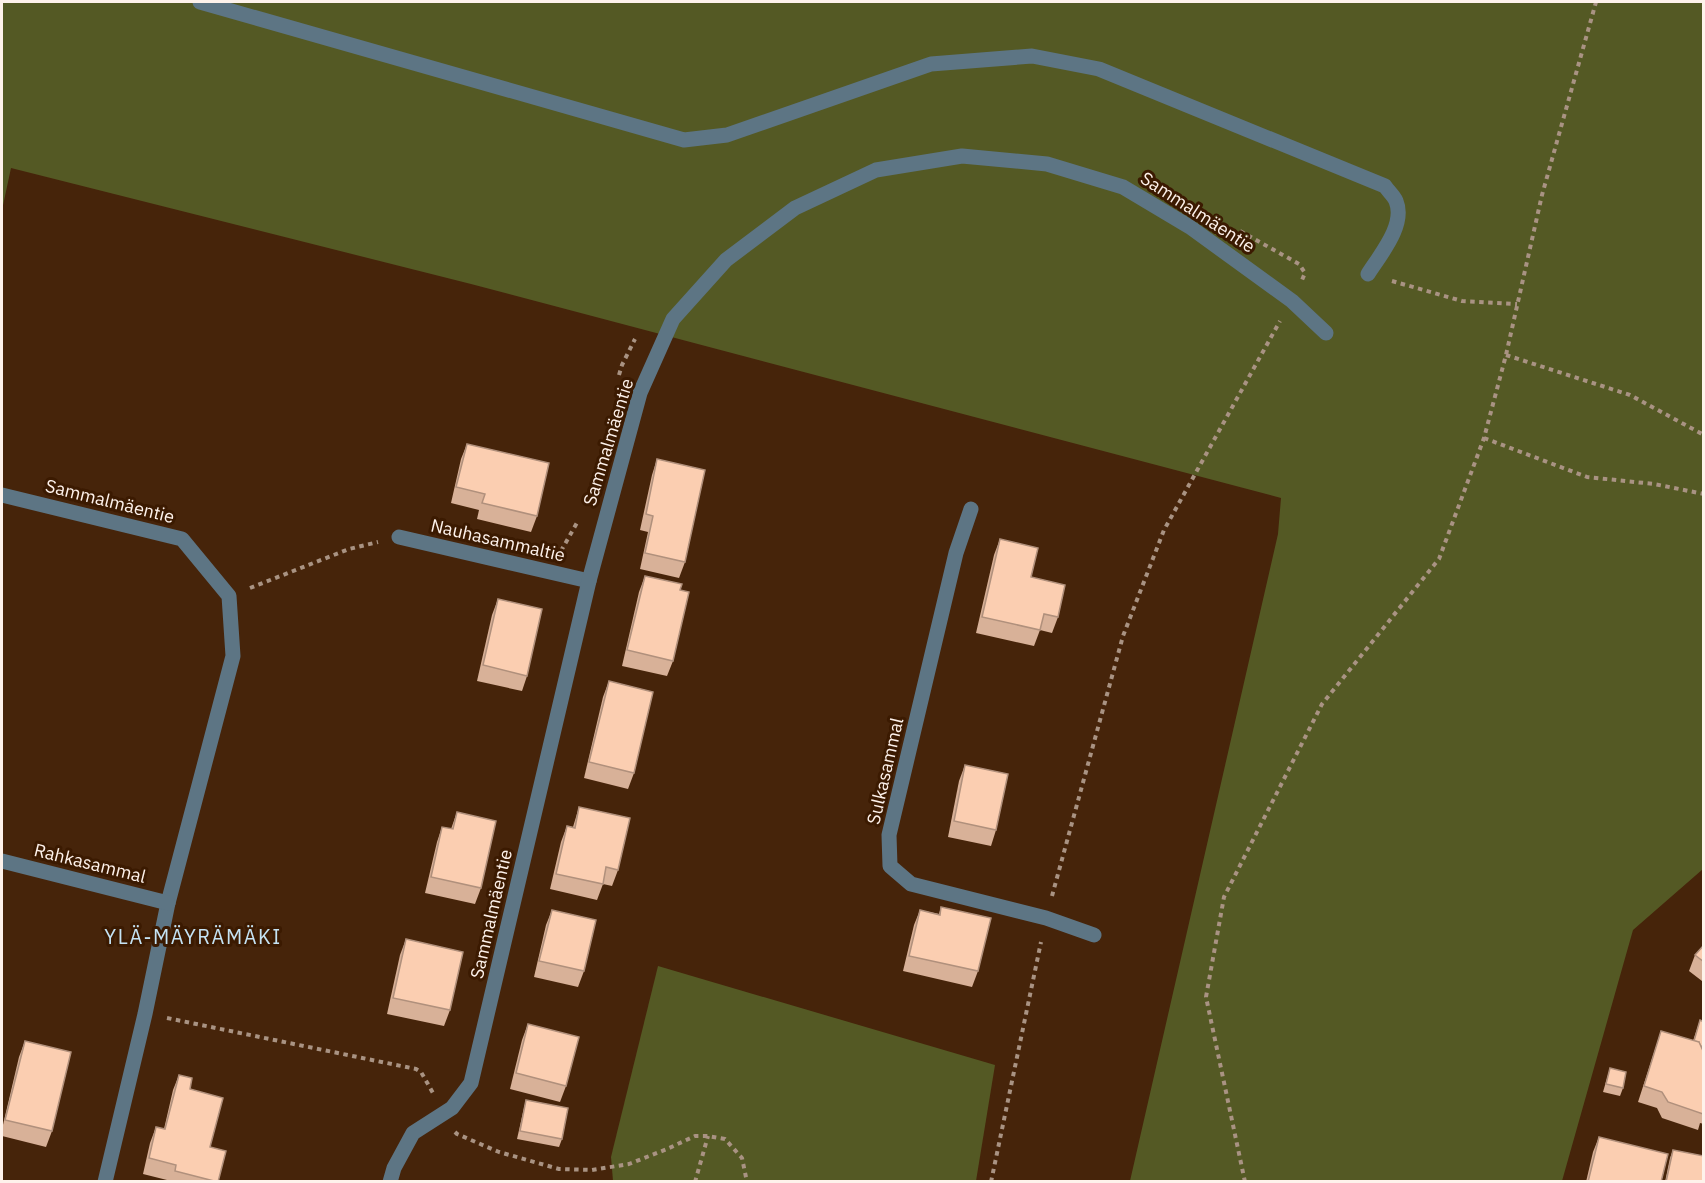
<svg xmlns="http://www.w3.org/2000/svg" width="1705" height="1183" font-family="'IBM Plex Sans',sans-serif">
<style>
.green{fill:#545924}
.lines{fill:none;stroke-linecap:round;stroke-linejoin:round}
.path{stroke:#a99383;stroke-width:4;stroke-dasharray:4.5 4.5;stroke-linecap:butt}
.service{stroke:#5d7584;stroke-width:15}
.minor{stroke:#5d7584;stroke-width:15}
.wall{fill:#d8b198}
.building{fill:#fbceb1;stroke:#b0907c;stroke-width:1.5}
.labels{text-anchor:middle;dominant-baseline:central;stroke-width:6;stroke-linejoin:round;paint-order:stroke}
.street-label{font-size:18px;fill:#fef2eb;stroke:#3b1a01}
.neighbourhood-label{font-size:20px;letter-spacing:1.5px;fill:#c5e3f4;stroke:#3b1a01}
</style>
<rect width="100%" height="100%" fill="#46240a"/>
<g class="green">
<polygon points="2,2 1703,2 1703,869 1633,930 1562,1181 1130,1181 1278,534 1281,498 471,284 11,168 2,210"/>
<polygon points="658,966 995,1065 976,1181 613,1181 611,1157"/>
</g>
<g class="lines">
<g class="path">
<polyline points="1240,231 1299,264 1305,273 1302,280"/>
<polyline points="1392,281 1462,301 1517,304"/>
<polyline points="1506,355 1630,395 1704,435"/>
<polyline points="619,375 622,365 635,339"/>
<polyline points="1484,438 1587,477 1654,484 1704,494"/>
<polyline points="561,551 578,521"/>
<polyline points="250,588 349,549 378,542"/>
<polyline points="1052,896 1123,636 1164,530 1280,321"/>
<polyline points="167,1018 416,1069 421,1072 433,1093"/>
<polyline points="455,1132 457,1134 499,1152 559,1169 592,1170 629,1164 667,1149 695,1136 708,1136 725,1139 742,1158 747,1182"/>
<polyline points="695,1182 708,1136"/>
<polyline points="991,1182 1041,942"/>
<polyline points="1245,1182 1206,997 1224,897 1322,704 1439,559 1484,438 1506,355 1542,195 1596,2"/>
</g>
<path class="service" d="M200,2L684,140L727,135L931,64L1032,56L1099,69L1385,186C1388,191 1394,196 1396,201C1406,225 1380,255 1368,274"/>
<g class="minor">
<polyline points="2,495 182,539 229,596 233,656 168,903 145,1014 105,1182"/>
<polyline points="971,509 956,553 889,835 890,866 911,884 1046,918 1094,935"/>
<polyline points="399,537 589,581"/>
<polyline points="2,861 168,903"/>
<polyline points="390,1182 394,1168 413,1133 452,1108 471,1083 589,581 640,393 673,319 726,260 795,208 876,170 962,156 1047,164 1123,187 1190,227 1292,301 1326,333"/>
</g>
</g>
<g class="wall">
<polygon points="467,444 537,516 531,532 477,519 479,510 451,503 461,459"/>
<polygon points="657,459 685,562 679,578 640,569 648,532 640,530 652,475"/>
<polygon points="1000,539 1031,577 1058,617 1052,633 1040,630 1034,646 976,633 994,555"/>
<polygon points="645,576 680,590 673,661 667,676 622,666 639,592"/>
<polygon points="498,599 527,676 522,691 477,681 492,615"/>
<polygon points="609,681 634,773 628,789 584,778 603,697"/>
<polygon points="965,765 996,830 991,846 948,837 959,781"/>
<polygon points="579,807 618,870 612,886 603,884 597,900 550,889 561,842 567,826 573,827"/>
<polygon points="457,812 481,888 475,904 425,893 437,842 442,827 451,829"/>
<polygon points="941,907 978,971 972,987 903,971 914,925 920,910 939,914"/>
<polygon points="552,910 584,971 578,987 534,977 546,925"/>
<polygon points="406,939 450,1010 444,1026 387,1014 400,955"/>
<polygon points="1704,945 1704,986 1703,986 1702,981 1689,971 1695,955"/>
<polygon points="1700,1020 1704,1022 1704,1124 1700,1123 1698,1130 1662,1118 1657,1108 1638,1102 1661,1031 1693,1041"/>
<polygon points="528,1024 566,1086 560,1102 510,1089 522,1040"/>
<polygon points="25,1041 52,1131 46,1147 2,1136 2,1129 19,1057"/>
<polygon points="1610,1068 1623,1088 1620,1096 1603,1092"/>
<polygon points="179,1075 190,1089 210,1147 218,1182 171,1182 171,1181 143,1174 150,1143 156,1127 164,1129 173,1090"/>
<polygon points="526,1100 562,1139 559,1147 517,1139 524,1108"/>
<polygon points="1599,1137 1661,1182 1586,1182 1593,1152"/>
<polygon points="1673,1150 1704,1182 1665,1182 1670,1158"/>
</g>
<g class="building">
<polygon points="467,444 549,463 537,516 482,503 485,494 456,487"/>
<polygon points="657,459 705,470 685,562 645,553 653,516 646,514"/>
<polygon points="1000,539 1038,548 1031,577 1065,585 1058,617 1044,614 1040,630 982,617"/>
<polygon points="645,576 682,584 680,590 689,592 673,661 627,650"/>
<polygon points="498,599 542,609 527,676 483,665"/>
<polygon points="609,681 653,692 634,773 589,762"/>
<polygon points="965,765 1008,774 996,830 954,821"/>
<polygon points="579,807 630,818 618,870 606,867 603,884 556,874 567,826 575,828"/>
<polygon points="457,812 496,821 481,888 431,877 442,827 453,829"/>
<polygon points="941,907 991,918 978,971 909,956 920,910 940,915"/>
<polygon points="552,910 596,920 584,971 539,961"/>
<polygon points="406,939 463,952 450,1010 393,998"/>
<polygon points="1704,945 1704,962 1695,955"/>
<polygon points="1700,1020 1704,1022 1704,1047 1700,1046 1699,1042 1694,1041"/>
<polygon points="528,1024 579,1037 566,1086 516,1073"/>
<polygon points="1661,1031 1699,1042 1704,1053 1703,1114 1668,1102 1662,1092 1644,1086"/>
<polygon points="25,1041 71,1052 52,1131 5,1120"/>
<polygon points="1610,1068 1626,1072 1623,1088 1606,1084"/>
<polygon points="179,1075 192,1078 190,1089 223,1098 210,1147 226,1151 218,1182 175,1171 176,1165 149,1158 156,1127 165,1129"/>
<polygon points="526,1100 568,1108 562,1139 520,1131"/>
<polygon points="1599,1137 1668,1154 1661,1182 1588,1182"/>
<polygon points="1673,1150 1704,1156 1704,1182 1666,1182"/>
</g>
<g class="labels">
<g class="street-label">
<text transform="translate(1198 212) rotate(33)">Sammalmäentie</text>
<text transform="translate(608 442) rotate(-73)">Sammalmäentie</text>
<text transform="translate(110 501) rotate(14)">Sammalmäentie</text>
<text transform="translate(498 540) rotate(13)">Nauhasammaltie</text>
<text transform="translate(885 771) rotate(-77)">Sulkasammal</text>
<text transform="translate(90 863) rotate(14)">Rahkasammal</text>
<text transform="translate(491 914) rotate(-77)">Sammalmäentie</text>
</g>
<g class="neighbourhood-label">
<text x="193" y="936">YLÄ-MÄYRÄMÄKI</text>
</g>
</g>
<rect width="1705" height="1183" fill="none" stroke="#fef2eb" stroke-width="6"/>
</svg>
